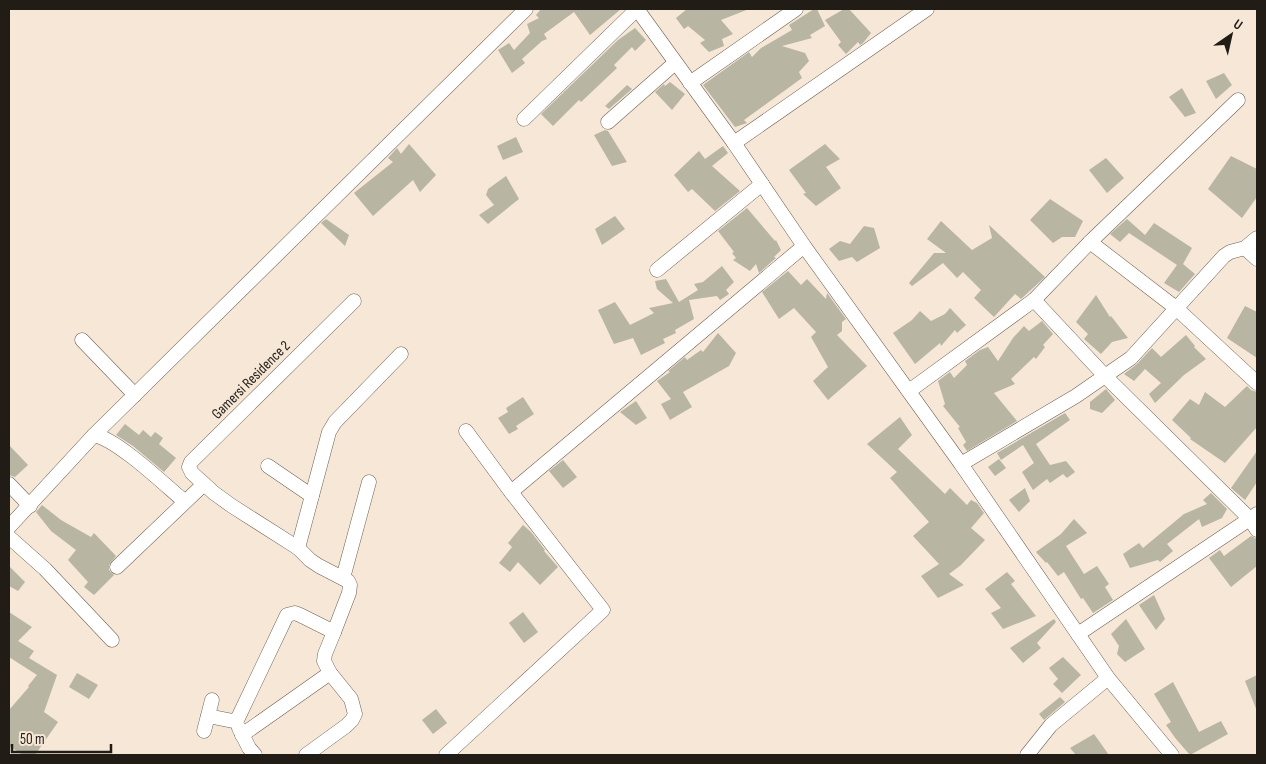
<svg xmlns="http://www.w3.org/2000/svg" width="1266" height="764" font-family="'Sofia Sans Condensed',sans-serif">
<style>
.building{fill:#b8b6a3}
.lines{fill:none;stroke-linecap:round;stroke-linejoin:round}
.minor-casing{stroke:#6e6254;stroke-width:15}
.minor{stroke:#fff;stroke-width:14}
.labels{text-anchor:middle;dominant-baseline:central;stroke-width:4;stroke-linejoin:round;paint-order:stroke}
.street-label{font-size:15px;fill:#211c16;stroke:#f6e7d7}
</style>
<rect width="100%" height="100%" fill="#f6e7d7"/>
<g class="building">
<polygon points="541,9 621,9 590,35 574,12 544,34 547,39 542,41 522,59 525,63 512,73 498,50 509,43 514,50 530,33 527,24 539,18 536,15"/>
<polygon points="687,9 749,9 721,20 733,34 722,39 724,46 709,52 700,43 705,40 688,26 684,29 676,18"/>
<polygon points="814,9 817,9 825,26 810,35 812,38 782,46 805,53 809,61 799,72 802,78 744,120 747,123 735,127 703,85 749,52 752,57 761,48 792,30 789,25"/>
<polygon points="844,9 849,9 871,33 863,43 860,45 858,42 846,54 838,45 841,42 825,20"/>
<polygon points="635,28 646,40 635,51 632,47 614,65 617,68 581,102 579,100 553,126 541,114 618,40"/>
<polygon points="1224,73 1232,85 1216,99 1206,81"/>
<polygon points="670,82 685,94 672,110 655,92 664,84 665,86"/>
<polygon points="627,85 632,89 609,109 605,106"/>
<polygon points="1182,88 1196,113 1185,117 1169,97"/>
<polygon points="605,130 608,131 627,162 612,166 594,135"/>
<polygon points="516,137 523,152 503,160 497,146"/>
<polygon points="409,144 436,175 420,192 413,180 373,216 354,193 393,162 388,158 397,148 401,154"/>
<polygon points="825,144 840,159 826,167 841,188 816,206 803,194 806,193 789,170"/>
<polygon points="723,146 728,153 712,166 740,191 715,211 692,189 688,192 674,175 699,151 705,159"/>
<polygon points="1231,156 1257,169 1257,197 1242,218 1208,189"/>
<polygon points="1106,158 1124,178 1107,193 1089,170"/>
<polygon points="506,176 519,199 488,224 479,215 494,205 486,195 488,189"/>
<polygon points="1050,199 1083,221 1075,237 1062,237 1053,243 1030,220"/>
<polygon points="747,208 775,241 776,240 781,250 774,257 776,258 759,273 756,264 750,271 733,260 736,258 732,253 734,252 718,231"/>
<polygon points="615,216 625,229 602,245 595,229"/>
<polygon points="326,219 349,235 345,246 321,223"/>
<polygon points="1127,219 1145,235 1154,223 1192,248 1183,264 1195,274 1179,292 1164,283 1177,265 1129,233 1120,242 1110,234"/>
<polygon points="941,221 972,250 992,238 989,225 1045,277 1021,299 1015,294 994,317 974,298 981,290 963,272 957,278 943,263 912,286 909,283 934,253 946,253 927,239"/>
<polygon points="864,226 874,228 880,248 857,262 852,257 839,261 829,249 840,241 850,244"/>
<polygon points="722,266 734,282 726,290 729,294 720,300 717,296 689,300 694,319 675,330 676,333 663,339 665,343 641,355 633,338 614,344 598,310 615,302 630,325 654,313 649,308 673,303 657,289 655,281 666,279 679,302 698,290 694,284 703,282"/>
<polygon points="788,271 801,285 807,279 826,299 827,293 846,319 842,322 842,331 837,335 867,366 828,400 813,381 828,367 811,337 816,332 794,308 779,319 762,292"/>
<polygon points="1096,295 1110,317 1111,316 1128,338 1112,342 1101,354 1084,339 1088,334 1076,322"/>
<polygon points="1245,306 1257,312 1257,358 1227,338"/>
<polygon points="950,308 966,325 957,333 955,330 941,346 940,343 915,364 893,333 912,320 920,311 931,321 945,314"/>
<polygon points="1042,321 1053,334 1043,345 1045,347 1036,359 1034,357 1011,379 1015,384 994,393 1017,421 967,451 963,445 966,442 958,428 960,427 943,406 945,404 938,381 950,372 954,378 967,365 965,361 980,350 988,347 998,361 1013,338 1024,326 1029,331"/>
<polygon points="718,333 736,353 729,366 683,392 692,407 670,420 661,404 671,399 657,381 670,372 668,371 685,357 687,360 701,350 703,352"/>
<polygon points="1186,335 1195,346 1194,347 1206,359 1184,375 1155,403 1149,394 1161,383 1145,369 1134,381 1124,374 1137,364 1152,348 1161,357"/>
<polygon points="1247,386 1251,390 1257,392 1257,427 1225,463 1190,439 1191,438 1172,420 1190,399 1199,405 1205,392 1225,407"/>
<polygon points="1106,389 1115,400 1102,413 1090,409 1090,402"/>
<polygon points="523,397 534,414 516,426 518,429 509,434 498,418 508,412 506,408"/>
<polygon points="636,401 647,418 636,425 620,412"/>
<polygon points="1065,413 1070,420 1036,444 1050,465 1066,461 1075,472 1067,478 1063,474 1050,483 1047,479 1033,490 1022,472 1034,463 1023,445 1001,460 997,453"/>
<polygon points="900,417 912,435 898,449 945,494 950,488 967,505 971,500 977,503 984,513 971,528 985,540 961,565 949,574 964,585 938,598 921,576 939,564 913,536 929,522 890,478 897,472 867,444"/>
<polygon points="125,424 139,435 143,430 151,437 155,432 163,438 159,444 176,458 164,472 133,446 116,435"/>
<polygon points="9,445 28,465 15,477 9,475"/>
<polygon points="1257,451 1257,482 1245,500 1231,488"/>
<polygon points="999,459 1006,468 995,476 988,467"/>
<polygon points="563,460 577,477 563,488 549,471"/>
<polygon points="1025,488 1030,501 1019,512 1009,500"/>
<polygon points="1211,493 1227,509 1222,518 1202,527 1199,519 1167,544 1173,551 1160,562 1158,560 1130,568 1123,554 1139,543 1143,548 1184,514 1207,504 1203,500"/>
<polygon points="42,505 61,520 91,537 94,533 116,556 109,565 109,570 114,575 94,595 84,587 88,582 68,560 76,550 51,531 36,512"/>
<polygon points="1074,519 1087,533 1066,546 1084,574 1097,566 1109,584 1105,587 1113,600 1093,613 1083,598 1081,599 1064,572 1058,576 1047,562 1046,563 1036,552 1061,534"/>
<polygon points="523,525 531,532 545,550 544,551 558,567 540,585 518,562 510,572 499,563 512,547 508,543"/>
<polygon points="1251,536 1257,539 1257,566 1231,587 1209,558 1220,550 1224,556"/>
<polygon points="9,566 25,582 18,591 9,586"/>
<polygon points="1007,572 1015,581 1011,584 1036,616 1003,629 991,613 1001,608 985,589"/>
<polygon points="1154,595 1165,619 1156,630 1139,605"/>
<polygon points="9,612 32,627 18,641 34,651 29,658 57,675 44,712 58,722 35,755 23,755 9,746 9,710 29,687 28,686 37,675 9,657"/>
<polygon points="523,612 538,632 524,643 509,623"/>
<polygon points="1054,619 1056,622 1037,643 1041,648 1023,663 1010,648"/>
<polygon points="1126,619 1145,649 1125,662 1117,654 1119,646 1111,634"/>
<polygon points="1063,657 1081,675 1062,693 1053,684 1058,679 1049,668"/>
<polygon points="77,673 98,685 89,699 69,687"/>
<polygon points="1257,675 1257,711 1245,681"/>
<polygon points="1173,682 1199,732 1221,721 1228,734 1190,755 1176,739 1166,725 1171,722 1154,694"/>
<polygon points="1060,697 1065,702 1044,720 1039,714"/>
<polygon points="436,709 447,723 433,734 422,720"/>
<polygon points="1094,734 1109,755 1076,755 1070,748"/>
</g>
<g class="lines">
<g class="minor-casing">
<g id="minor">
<polyline points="637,9 734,143 804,246 961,464 1108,678 1172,755"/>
<polyline points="690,83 796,9"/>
<polyline points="524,119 637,9"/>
<polyline points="608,122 675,63"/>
<polyline points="734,143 927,9"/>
<polyline points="1090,242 1176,308 1257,383"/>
<polyline points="1245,248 1257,259"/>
<polyline points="657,270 762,184"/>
<polyline points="1034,300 1105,376 1250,519 1257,530"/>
<polyline points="82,340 135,395"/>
<polyline points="909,391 1034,300 1090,242 1238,100"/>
<path d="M94,435C117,439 165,485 184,501"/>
<polyline points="961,464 1076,396 1131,358 1224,256 1230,252 1245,248 1257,238"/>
<polyline points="268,466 312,496"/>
<polyline points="9,484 30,506"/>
<polyline points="511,492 804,246"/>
<polyline points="9,527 94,435 526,9"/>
<polyline points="9,537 45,569 112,640"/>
<polyline points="298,548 329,432 335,422 401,354"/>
<polyline points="117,567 204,484"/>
<polyline points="343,578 369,482"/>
<polyline points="1078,634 1257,514"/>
<polyline points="208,716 233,721 238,718 287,615 295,613 300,615 334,632 349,593 350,585 348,581 319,566 310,560 298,548 232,506 214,493 192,473 189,467 191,462 354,301"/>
<polyline points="239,728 249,748 255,755"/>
<polyline points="204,731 212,700"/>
<polyline points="242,735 330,673"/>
<polyline points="306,755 346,726 352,720 355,714 351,699 330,673 324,661 325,654 334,632"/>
<polyline points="446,755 603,610 511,492 466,431"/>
<polyline points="1027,755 1051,725 1108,678"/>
</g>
</g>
<use href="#minor" class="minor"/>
</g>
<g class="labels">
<g class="street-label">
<text transform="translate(251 380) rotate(-45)">Gamersi Residence 2</text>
</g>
</g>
<rect width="1266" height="764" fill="none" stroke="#211c16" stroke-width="20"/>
<g transform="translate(1231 35) rotate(34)" stroke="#f6e7d7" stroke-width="4" paint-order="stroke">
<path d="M0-4L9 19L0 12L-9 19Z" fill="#211c16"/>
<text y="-8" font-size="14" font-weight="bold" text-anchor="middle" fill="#211c16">U</text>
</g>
<path d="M12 744v8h99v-8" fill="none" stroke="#211c16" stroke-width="2.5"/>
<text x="20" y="744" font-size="15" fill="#211c16" stroke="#f6e7d7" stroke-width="4" paint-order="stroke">50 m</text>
</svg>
